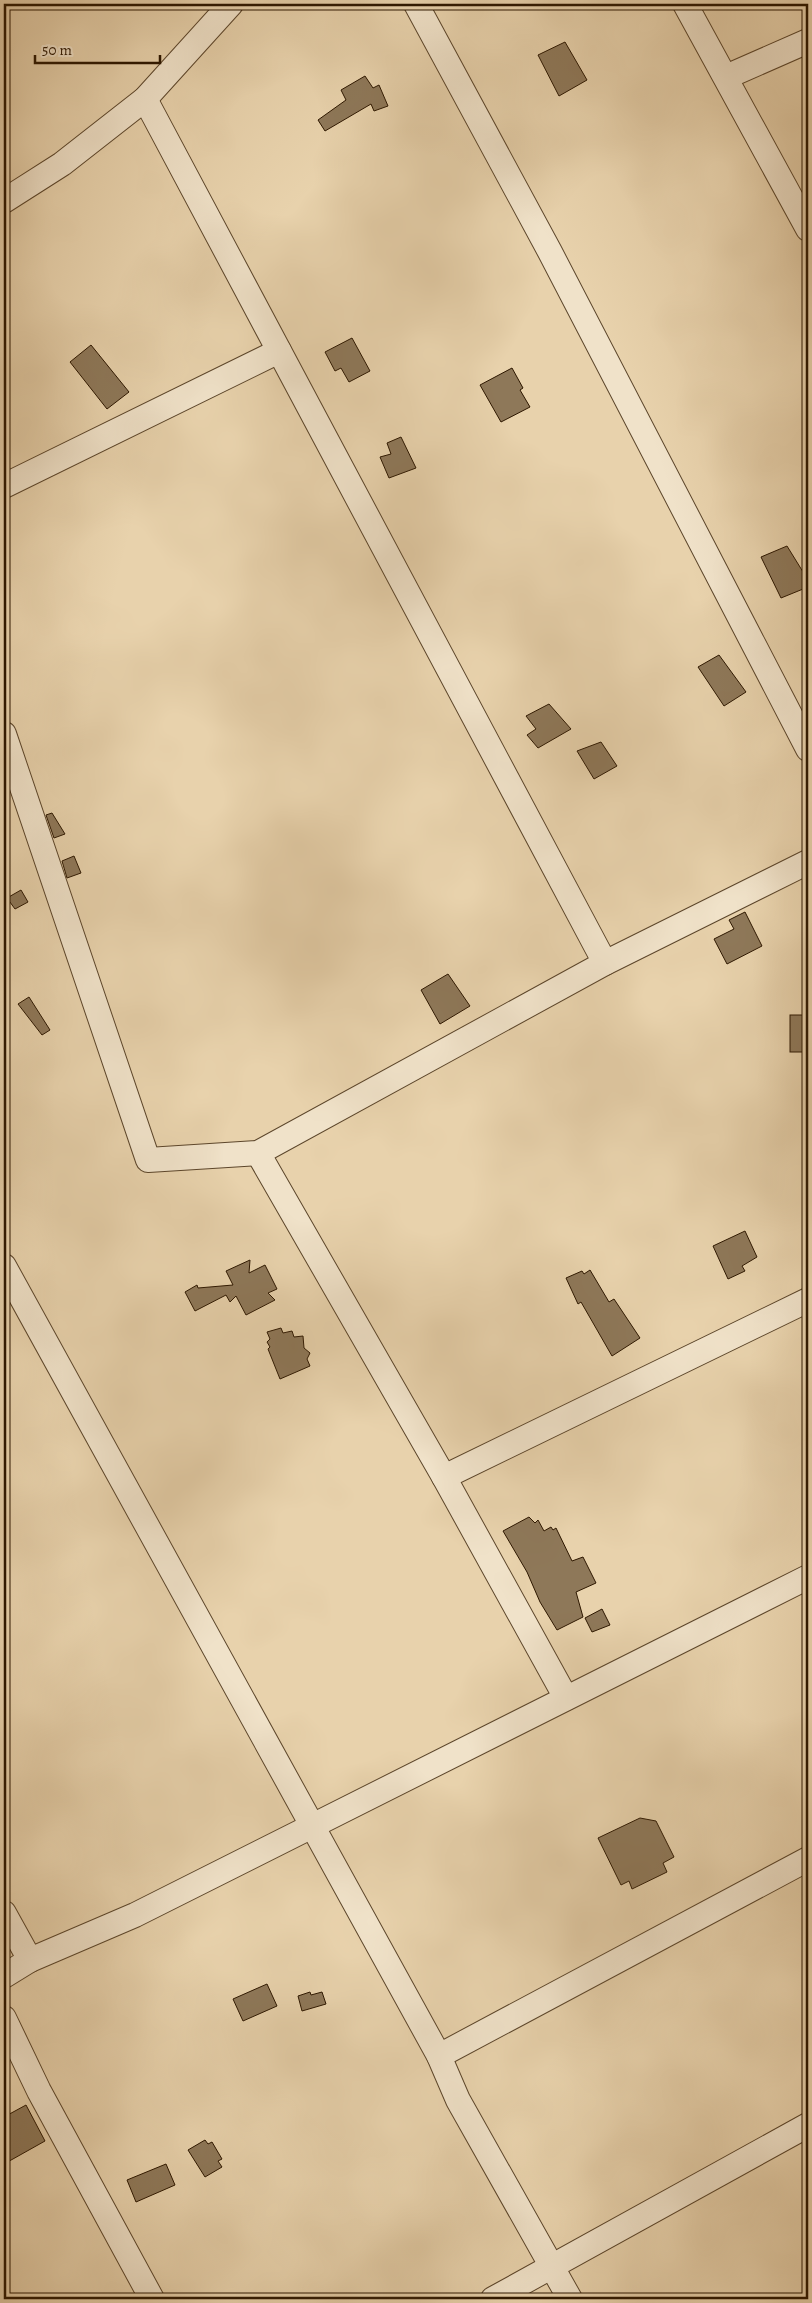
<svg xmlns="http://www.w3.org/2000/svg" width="812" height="2303" font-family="Alegreya,serif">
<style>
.building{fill:#8e7859;stroke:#2d1700}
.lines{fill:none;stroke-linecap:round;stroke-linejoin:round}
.minor-casing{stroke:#5c462b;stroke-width:26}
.minor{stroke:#f0e2c9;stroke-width:24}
</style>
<rect width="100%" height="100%" fill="#e8d2ac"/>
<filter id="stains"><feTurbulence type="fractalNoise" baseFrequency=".004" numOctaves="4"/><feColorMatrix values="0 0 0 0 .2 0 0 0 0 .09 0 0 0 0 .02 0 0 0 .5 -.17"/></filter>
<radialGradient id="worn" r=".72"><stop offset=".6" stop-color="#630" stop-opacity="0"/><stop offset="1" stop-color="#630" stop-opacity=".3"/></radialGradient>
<g class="building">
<polygon points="565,42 587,80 559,96 538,55"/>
<polygon points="365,76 373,88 379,85 388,106 374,111 371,104 325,131 318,120 346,100 341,90"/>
<polygon points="352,338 370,371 349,382 341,368 335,371 325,352"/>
<polygon points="91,345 129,392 107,409 70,362"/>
<polygon points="512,368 523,388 520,390 530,407 501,422 480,385"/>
<polygon points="401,437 416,468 389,478 380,457 391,454 387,443"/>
<polygon points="787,546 808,580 808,587 781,598 761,557"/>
<polygon points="719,655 746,692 724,706 698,667"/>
<polygon points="549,704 571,729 538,748 527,735 536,729 526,716"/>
<polygon points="601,742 617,766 594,779 577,751"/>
<polygon points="52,813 65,834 54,838 46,815"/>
<polygon points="74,856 81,873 67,878 62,861"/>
<polygon points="21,890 28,902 15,909 7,898"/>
<polygon points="745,912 762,946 727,964 714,939 734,929 729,920"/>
<polygon points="448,974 470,1006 440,1024 421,990"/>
<polygon points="29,997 50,1030 42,1035 18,1004"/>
<rect x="790" y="1015" width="18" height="37"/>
<polygon points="745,1231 757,1257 742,1266 745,1271 728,1279 713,1246"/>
<polygon points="250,1260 249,1273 265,1265 277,1289 268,1293 275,1300 246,1315 236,1296 230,1302 226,1295 195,1311 185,1292 197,1285 198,1288 233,1285 226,1271"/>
<polygon points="590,1270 609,1302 614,1299 640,1338 612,1356 581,1302 578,1304 566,1278 582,1271 584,1274"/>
<polygon points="281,1328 283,1333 292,1331 294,1337 303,1336 304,1348 310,1353 307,1359 310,1366 280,1379 268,1349 270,1347 267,1342 270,1339 267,1332"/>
<polygon points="529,1517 535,1523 538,1520 544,1531 551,1527 553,1530 556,1528 572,1561 583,1557 596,1583 576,1592 583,1617 557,1630 540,1602 527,1572 503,1531"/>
<polygon points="602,1609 610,1625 592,1632 585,1618"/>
<polygon points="640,1818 656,1821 674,1857 663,1863 667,1872 632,1889 629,1881 621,1885 598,1838"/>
<polygon points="267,1984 277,2006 243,2021 233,1999"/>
<polygon points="310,1992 311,1995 322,1992 326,2004 302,2011 298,1996"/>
<polygon points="26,2105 45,2141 4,2164 4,2117"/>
<polygon points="205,2140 208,2144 212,2142 222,2159 218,2161 222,2167 205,2177 188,2150"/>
<polygon points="166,2164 175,2185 136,2202 127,2180"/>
</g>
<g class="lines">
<g class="minor-casing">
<g id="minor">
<polyline points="416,4 550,252 808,749"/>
<polyline points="685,4 808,229"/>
<polyline points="726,77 808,41"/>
<polyline points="145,99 605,963"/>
<polyline points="4,201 62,164 145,99 231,4"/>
<polyline points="4,486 279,351"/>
<polyline points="4,734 148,1160 258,1153 605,963 808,862"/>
<polyline points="258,1153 444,1477 566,1698"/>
<polyline points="4,1266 439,2056 458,2100 570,2299"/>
<polyline points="444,1477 808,1300"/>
<polyline points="4,1913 30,1960"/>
<polyline points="4,1976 30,1960 135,1915 808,1577"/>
<polyline points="4,2018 39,2091 152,2299"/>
<polyline points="439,2056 808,1859"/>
<polyline points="493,2299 808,2125"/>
</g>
</g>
<use href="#minor" class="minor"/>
</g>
<rect width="812" height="2303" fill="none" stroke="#e8d2ac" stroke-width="20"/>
<rect x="5" y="5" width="802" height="2293" fill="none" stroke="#2d1700" stroke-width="2.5"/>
<rect x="10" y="10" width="792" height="2283" fill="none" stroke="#2d1700"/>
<path d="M35 55v8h125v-8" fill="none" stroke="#2d1700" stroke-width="2.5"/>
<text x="42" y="55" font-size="15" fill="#2d1700" stroke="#f0e2c9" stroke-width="4" paint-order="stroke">50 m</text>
<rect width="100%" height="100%" filter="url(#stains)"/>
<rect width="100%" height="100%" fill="url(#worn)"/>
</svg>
